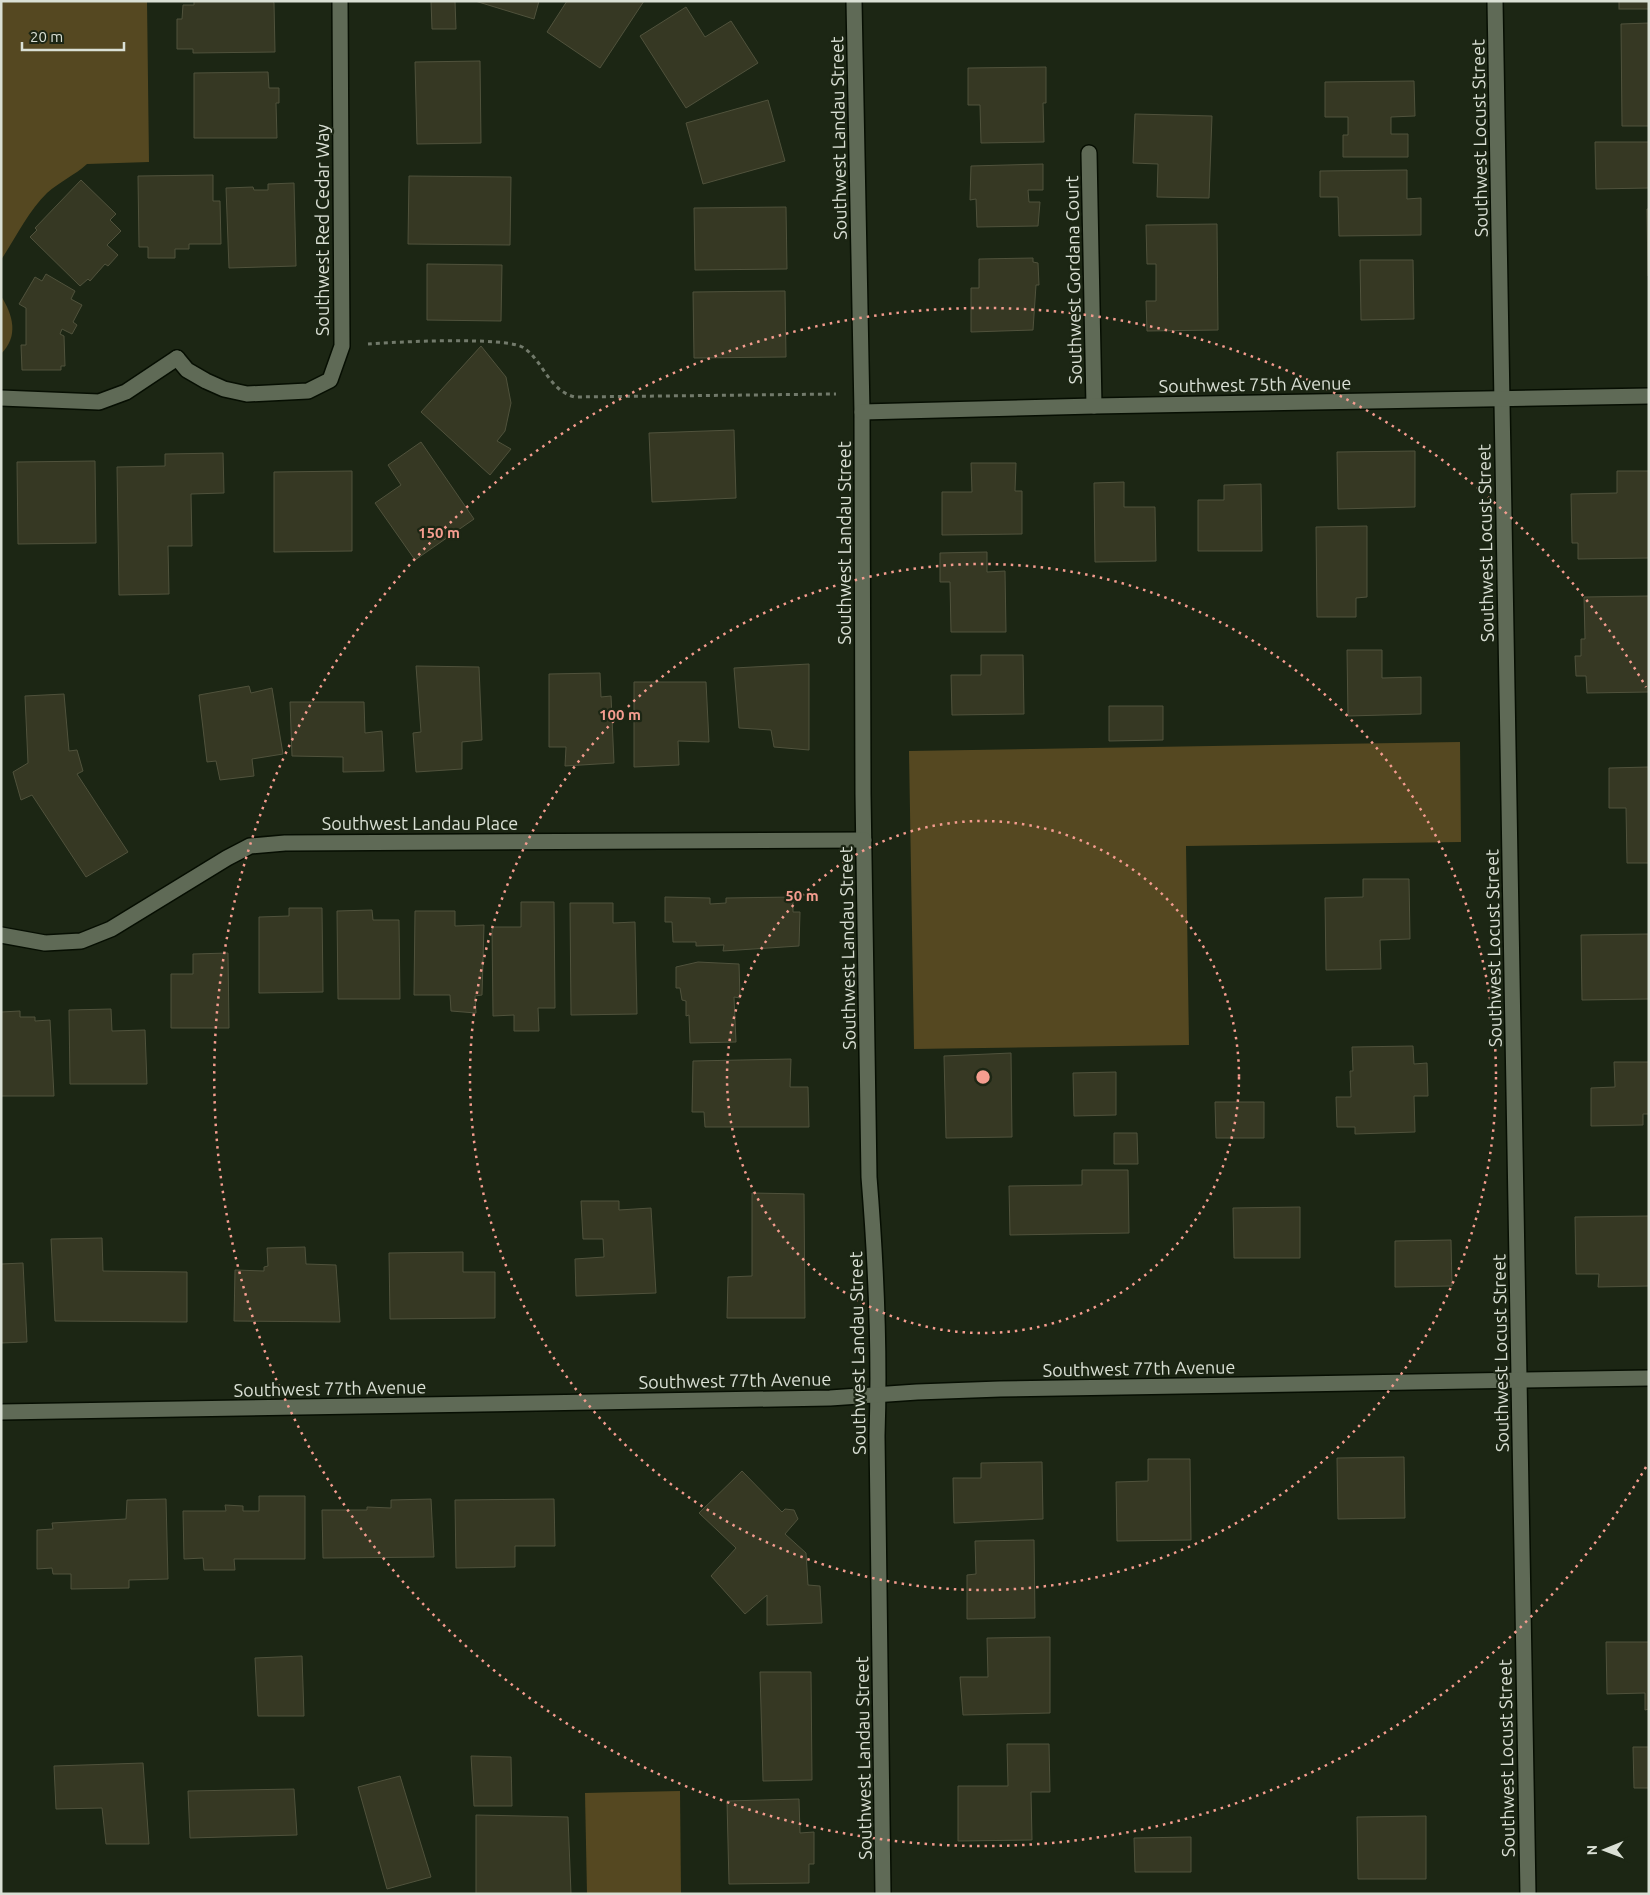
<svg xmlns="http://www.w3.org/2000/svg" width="1650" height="1895" font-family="Ubuntu,sans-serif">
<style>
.green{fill:#554821}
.building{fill:#363823;stroke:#50523c}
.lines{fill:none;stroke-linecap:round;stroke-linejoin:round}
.lane-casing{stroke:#060e02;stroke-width:18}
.street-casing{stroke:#060e02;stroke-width:18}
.path{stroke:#727a6b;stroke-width:3;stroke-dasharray:4 4;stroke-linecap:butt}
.lane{stroke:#5f6a56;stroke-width:15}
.street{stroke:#5f6a56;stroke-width:15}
.ring{fill:none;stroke:#f59d8f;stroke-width:2.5;stroke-dasharray:2.5 5}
.labels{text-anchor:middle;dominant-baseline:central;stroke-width:4.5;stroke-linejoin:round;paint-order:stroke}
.street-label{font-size:18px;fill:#dae0d5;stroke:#1c2614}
.centre{fill:#f59d8f;stroke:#1c2614;stroke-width:2.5}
.ring-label{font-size:15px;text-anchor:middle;font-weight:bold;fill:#f59d8f;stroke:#1c2614;stroke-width:4.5;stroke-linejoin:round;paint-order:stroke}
</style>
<rect width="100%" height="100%" fill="#1c2614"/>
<g class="green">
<path d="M1,1H147L149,162L87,164C75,175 59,182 47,193C29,210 15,239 1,260Z"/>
<path d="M1,296C13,315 19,336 1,354Z"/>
<polygon points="1460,742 1461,842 1186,846 1189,1045 914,1049 909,751"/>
<polygon points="680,1791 681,1894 587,1894 585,1793"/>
</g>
<g class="building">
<polygon points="194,1 273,1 274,3 275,52 193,53 193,49 177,49 177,19 182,19 183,5 194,5"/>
<polygon points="431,1 455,1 456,29 432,29"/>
<polygon points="475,1 539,1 534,19"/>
<polygon points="567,1 644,1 600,68 547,32"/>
<rect x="1619" y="1" width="30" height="8"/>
<polygon points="686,7 705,37 731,21 758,63 686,108 640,36"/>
<polygon points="1649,23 1649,126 1622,126 1621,24"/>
<polygon points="480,61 481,143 417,144 415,62"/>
<polygon points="1046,67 1046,103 1043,103 1044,142 981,143 980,105 968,105 968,68"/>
<polygon points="268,72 269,88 279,88 279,103 276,103 277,138 194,138 194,73"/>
<polygon points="1414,81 1415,116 1391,117 1391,134 1408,134 1408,157 1343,157 1343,135 1348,135 1348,117 1325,117 1325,82"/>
<polygon points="768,100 785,161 703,184 686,123"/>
<polygon points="1135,114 1212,116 1209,198 1157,197 1158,164 1133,163"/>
<polygon points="1595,142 1649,142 1649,188 1596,189"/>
<polygon points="1043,164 1043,190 1028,190 1029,202 1040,202 1038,226 977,227 976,199 970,200 971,166"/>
<polygon points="1407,170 1407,199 1421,198 1421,235 1339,236 1338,197 1320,197 1320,171"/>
<polygon points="213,175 213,201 220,201 221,244 189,244 189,249 175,249 175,258 148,258 148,247 139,247 138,176"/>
<polygon points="409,176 511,177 510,245 408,244"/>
<polygon points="81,180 116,214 110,220 121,231 107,245 118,255 108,266 105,264 90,281 88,279 80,286 30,237 37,230 35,228"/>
<polygon points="294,183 296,266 229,268 226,188 253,187 254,190 268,190 268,184"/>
<polygon points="786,207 787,269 695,270 694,208"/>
<polygon points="1647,209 1649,209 1649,275 1648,276"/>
<polygon points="1217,224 1218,330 1147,331 1146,301 1156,301 1156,264 1147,264 1146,225"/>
<polygon points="1033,258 1033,262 1038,263 1039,285 1036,285 1033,330 971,332 971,288 979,288 979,259"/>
<polygon points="1360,260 1413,260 1414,319 1361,320"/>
<polygon points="427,264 502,265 501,321 427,320"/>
<polygon points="46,274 75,291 71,299 82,305 73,322 77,325 72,334 62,329 60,334 64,336 65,366 61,366 61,370 22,370 21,345 26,345 26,308 19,304 35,277 42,281"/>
<polygon points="785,291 786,357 694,358 693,292"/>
<polygon points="481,346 506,377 511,403 505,431 497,441 511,449 490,475 421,412"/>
<polygon points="734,430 736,498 652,502 649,433"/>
<polygon points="421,442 474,519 415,560 375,503 401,485 388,465"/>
<polygon points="1415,451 1415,507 1338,509 1337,452"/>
<polygon points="223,453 224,493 191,494 192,546 168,546 169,594 119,595 117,467 165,466 165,454"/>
<polygon points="95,461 96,543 18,544 17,462"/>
<polygon points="971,463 1016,463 1015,491 1022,491 1022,534 942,535 942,492 972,492"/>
<polygon points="352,471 352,551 274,552 274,472"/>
<polygon points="1617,471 1649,471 1649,558 1578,559 1578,543 1572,543 1571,494 1617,493"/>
<polygon points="1124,482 1124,507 1155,507 1156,561 1095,562 1094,483"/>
<polygon points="1261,484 1262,551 1198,551 1198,500 1224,500 1224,485"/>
<polygon points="1367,526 1367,597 1356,598 1356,617 1317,617 1316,527"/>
<polygon points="987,552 987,572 1005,571 1006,632 951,632 950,582 940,582 940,553"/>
<polygon points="1649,596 1649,692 1587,693 1586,676 1576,676 1575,656 1581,656 1581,639 1585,639 1584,597"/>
<polygon points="1347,650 1382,650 1382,678 1421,677 1421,714 1348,716"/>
<polygon points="981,655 1023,655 1024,714 952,715 951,675 981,675"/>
<polygon points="809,664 809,750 774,747 771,730 739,728 734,668"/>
<polygon points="416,666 479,667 482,740 462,742 462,769 416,772 413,733 421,732"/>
<polygon points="600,673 601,697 611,696 614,763 565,766 566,747 549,747 549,674"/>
<polygon points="634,682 706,682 709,742 678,741 679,765 634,767"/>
<polygon points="249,686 251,693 272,688 283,754 252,759 254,776 220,780 216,761 207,762 199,695"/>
<polygon points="64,694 69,751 77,750 83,771 77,774 128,852 86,877 32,795 21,800 13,772 28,763 25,696"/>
<polygon points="290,702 364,702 365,733 382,731 384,771 343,772 343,757 292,756"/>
<polygon points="1109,706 1163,706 1163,740 1109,741"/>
<polygon points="1649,767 1649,863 1627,863 1626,808 1609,808 1609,768"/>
<polygon points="1363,879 1409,879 1410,939 1380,940 1381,969 1326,970 1325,898 1363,897"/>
<polygon points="665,897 710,898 710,904 726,903 726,898 793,897 793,912 800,912 799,946 723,951 724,945 696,946 696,942 673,942 672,922 665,922"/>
<polygon points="521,902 554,902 555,1008 538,1008 539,1031 514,1031 514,1015 493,1016 492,927 521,927"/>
<polygon points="570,903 613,903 613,923 635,922 637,1014 571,1015"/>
<polygon points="289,908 322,908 323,992 259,993 259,917 289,916"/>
<polygon points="372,910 373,920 399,920 400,999 338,999 337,911"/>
<polygon points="415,911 455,911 455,926 484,925 482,995 475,996 476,1013 451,1011 450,995 414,995"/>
<polygon points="1649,934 1649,999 1582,1000 1581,935"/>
<polygon points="228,953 229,1028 171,1028 171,974 193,974 193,954"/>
<polygon points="698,962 739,964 740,998 734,997 736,1042 690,1043 689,1015 686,1016 686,1001 682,1000 680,988 676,988 676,967"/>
<polygon points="111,1009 112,1031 145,1030 147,1084 70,1084 69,1010"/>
<polygon points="20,1011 20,1017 35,1017 35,1021 50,1020 54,1096 1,1096 1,1012"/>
<polygon points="1413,1046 1414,1064 1427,1063 1428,1096 1414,1096 1415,1132 1355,1134 1355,1127 1337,1127 1336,1097 1351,1097 1350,1071 1353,1071 1352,1047"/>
<polygon points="1011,1053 1012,1137 946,1138 944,1056"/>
<polygon points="791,1059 790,1087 808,1087 809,1127 705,1127 704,1112 692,1112 693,1061"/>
<polygon points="1614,1062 1649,1062 1649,1114 1643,1114 1643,1125 1591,1126 1591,1088 1615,1087"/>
<polygon points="1116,1072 1116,1115 1074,1116 1073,1073"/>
<polygon points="1215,1102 1264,1102 1264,1138 1216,1138"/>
<polygon points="1114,1133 1137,1133 1138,1164 1114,1164"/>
<polygon points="1082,1170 1128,1170 1129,1233 1010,1235 1009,1186 1082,1185"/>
<polygon points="752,1193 804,1194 805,1318 727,1318 728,1277 752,1276"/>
<polygon points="581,1201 619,1201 619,1210 651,1208 656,1293 576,1296 575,1259 604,1257 603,1239 583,1239"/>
<polygon points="1300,1207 1300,1258 1234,1258 1233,1208"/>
<polygon points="1649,1216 1649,1286 1598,1287 1599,1274 1576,1274 1575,1217"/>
<polygon points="102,1238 103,1271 187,1272 187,1322 55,1321 51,1239"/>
<polygon points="1451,1240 1452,1286 1395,1287 1395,1241"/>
<polygon points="305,1247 306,1264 336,1265 340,1322 234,1321 235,1270 264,1271 264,1267 268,1266 267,1248"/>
<polygon points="463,1252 463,1272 495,1272 495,1318 390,1319 389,1253"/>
<polygon points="23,1263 27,1342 1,1343 1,1264"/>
<polygon points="1404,1457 1405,1518 1338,1519 1337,1458"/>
<polygon points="1148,1459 1190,1459 1191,1540 1117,1541 1116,1482 1148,1481"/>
<polygon points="1042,1462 1043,1519 954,1523 953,1478 981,1478 981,1463"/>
<polygon points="742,1471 782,1512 785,1509 794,1510 798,1519 785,1534 806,1553 808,1585 820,1586 822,1623 767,1625 767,1595 745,1614 711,1576 736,1548 699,1513"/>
<polygon points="259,1496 305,1496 305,1559 234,1559 235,1570 204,1570 203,1558 184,1559 183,1511 226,1511 225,1505 243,1506 243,1511 259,1511"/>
<polygon points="166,1499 168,1579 129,1580 129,1588 71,1589 71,1574 53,1574 52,1568 37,1569 37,1530 53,1529 52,1523 126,1519 127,1500"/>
<polygon points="431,1499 434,1557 323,1558 322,1510 367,1510 367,1507 391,1508 391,1500"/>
<polygon points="554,1499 555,1546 515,1546 515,1567 456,1568 455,1500"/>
<polygon points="1034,1540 1035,1618 967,1619 967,1575 976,1574 975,1541"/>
<polygon points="1050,1637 1050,1713 963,1715 960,1677 988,1677 987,1638"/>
<polygon points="1606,1642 1649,1642 1649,1709 1645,1710 1645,1693 1607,1694"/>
<polygon points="302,1656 304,1716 258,1716 255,1658"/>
<polygon points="760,1672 811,1672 812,1780 763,1781"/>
<polygon points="1007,1744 1049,1744 1050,1792 1031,1792 1032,1840 958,1841 958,1786 1008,1786"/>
<polygon points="1633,1747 1649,1747 1649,1788 1634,1788"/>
<polygon points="471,1756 511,1757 512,1806 474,1806"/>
<polygon points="143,1763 149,1844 106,1844 102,1808 56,1809 54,1766"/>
<polygon points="400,1776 431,1877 387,1889 358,1787"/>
<polygon points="294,1789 297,1835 190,1838 188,1791"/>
<polygon points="799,1799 800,1833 814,1832 814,1864 809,1864 809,1883 729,1884 727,1801"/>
<polygon points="476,1815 568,1817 571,1894 476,1894"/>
<polygon points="1426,1816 1426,1879 1358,1879 1357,1817"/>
<polygon points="1191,1837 1191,1872 1135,1872 1134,1838"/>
</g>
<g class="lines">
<g class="lane-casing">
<polyline id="lane" points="1,398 99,402 126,392 177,358"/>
</g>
<g class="street-casing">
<g id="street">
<path d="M854,1L862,412L863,794L869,1177C876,1263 880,1349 877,1436L883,1894"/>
<polyline points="1495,1 1528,1894"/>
<polyline points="1089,153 1094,406"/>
<polyline points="177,358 187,370 206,381 224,389 247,394 308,391 330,380 342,346 340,1"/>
<polyline points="862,412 1094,406 1649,396"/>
<polyline points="1,935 45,943 81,941 111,929 227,858 250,846 285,843 864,840"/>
<polyline points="1,1412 830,1398 917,1392 1000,1389 1649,1378"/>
</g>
</g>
<path class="path" d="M368,344C393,342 508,336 524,348C544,362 549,391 575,397L836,394"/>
<use href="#lane" class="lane"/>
<use href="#street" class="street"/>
</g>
<g class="ring">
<circle cx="983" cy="1077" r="256"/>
<circle cx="983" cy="1077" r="513"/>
<path d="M1646 1467A769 769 0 1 1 1646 687"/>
</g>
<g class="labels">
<g class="street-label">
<text transform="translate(838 138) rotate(-91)">Southwest Landau Street</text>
<text transform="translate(1479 138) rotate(-91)">Southwest Locust Street</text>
<text transform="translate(322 230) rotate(-90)">Southwest Red Cedar Way</text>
<text transform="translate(1073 280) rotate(-91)">Southwest Gordana Court</text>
<text transform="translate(1255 384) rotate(-1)">Southwest 75th Avenue</text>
<text transform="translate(844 543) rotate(-90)">Southwest Landau Street</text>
<text transform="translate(1485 543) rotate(-91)">Southwest Locust Street</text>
<text x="420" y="823">Southwest Landau Place</text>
<text transform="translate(847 948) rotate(-91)">Southwest Landau Street</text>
<text transform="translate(1493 948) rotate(-91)">Southwest Locust Street</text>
<text transform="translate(857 1353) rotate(-91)">Southwest Landau Street</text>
<text transform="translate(1500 1353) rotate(-91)">Southwest Locust Street</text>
<text transform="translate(1139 1368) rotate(-1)">Southwest 77th Avenue</text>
<text transform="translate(735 1380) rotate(-1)">Southwest 77th Avenue</text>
<text transform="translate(330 1388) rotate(-1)">Southwest 77th Avenue</text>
<text transform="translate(863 1758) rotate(-91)">Southwest Landau Street</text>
<text transform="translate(1506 1758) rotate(-91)">Southwest Locust Street</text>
</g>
</g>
<circle cx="983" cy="1077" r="8" class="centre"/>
<g class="ring-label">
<text x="439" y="538">150 m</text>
<text x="620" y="720">100 m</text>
<text x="802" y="901">50 m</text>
</g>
<rect width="1650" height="1895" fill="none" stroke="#dae0d5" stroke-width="5"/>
<g transform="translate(1605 1850) rotate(269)" stroke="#1c2614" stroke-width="4" paint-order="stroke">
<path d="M0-4L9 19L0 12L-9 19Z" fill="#dae0d5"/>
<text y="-8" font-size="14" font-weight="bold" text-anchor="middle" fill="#dae0d5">N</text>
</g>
<path d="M22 42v8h102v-8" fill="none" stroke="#dae0d5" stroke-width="2.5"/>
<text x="30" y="42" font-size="15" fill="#dae0d5" stroke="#1c2614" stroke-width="4" paint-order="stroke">20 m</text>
</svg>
